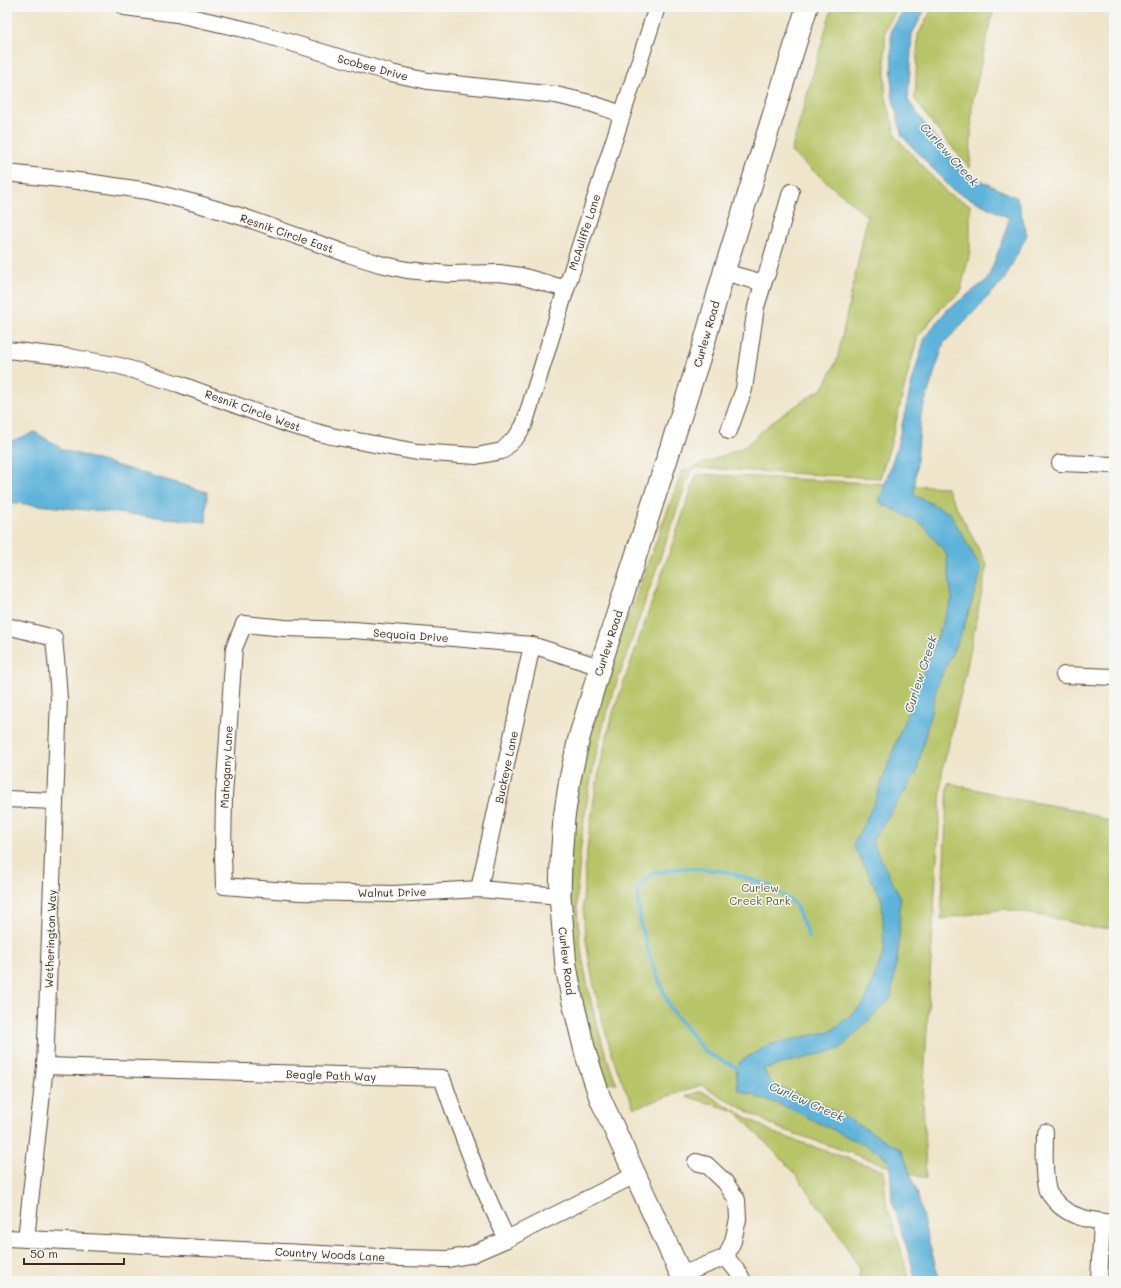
<svg xmlns="http://www.w3.org/2000/svg" width="1121" height="1288" font-family="Mali,sans-serif">
<style>
.green{fill:#b7c567;stroke:#797842}
.water{fill:#5db3da;stroke:#4c6e7c}
.lines{fill:none;stroke-linecap:round;stroke-linejoin:round}
.stream{stroke:#5db3da;stroke-width:4}
.minor-casing{stroke:#564638;stroke-width:18}
.major-casing{stroke:#564638;stroke-width:23}
.minor{stroke:#fff;stroke-width:16}
.major{stroke:#fff;stroke-width:21}
.labels{text-anchor:middle;dominant-baseline:central;stroke-width:3;stroke-linejoin:round;paint-order:stroke}
.street-label{font-size:11px;fill:#3b2a1e;stroke:#f6f6f2}
.park-label{font-size:11px;fill:#605834;stroke:#f6f6f2}
.water-label{font-size:12px;font-style:italic;fill:#475a60;stroke:#f6f6f2}
</style>
<rect width="100%" height="100%" fill="#f6f6f2"/>
<filter id="ink" filterUnits="userSpaceOnUse"><feTurbulence type="fractalNoise" baseFrequency=".025" numOctaves="2"/><feDisplacementMap in="SourceGraphic" scale="8" xChannelSelector="R" yChannelSelector="G"/><feConvolveMatrix kernelMatrix="1 2 1 2 8 2 1 2 1" color-interpolation-filters="sRGB"/></filter>
<filter id="wash" filterUnits="userSpaceOnUse"><feTurbulence type="fractalNoise" baseFrequency=".012" numOctaves="4" result="noise"/><feDisplacementMap in="SourceGraphic" scale="16" xChannelSelector="R" yChannelSelector="G"/><feGaussianBlur stdDeviation="0.9" result="paint"/><feColorMatrix in="noise" values="0 0 0 0 0 0 0 0 0 0 0 0 0 0 0 0 0 1.4 0 .05"/><feComposite in="paint" operator="in"/></filter>
<g filter="url(#wash)">
<rect width="100%" height="100%" fill="#efe5cb"/>
<g class="green">
<path d="M832,7H898L885,30V94L896,137L948,194L970,205V252L960,293L941,308L918,336L906,381L890,446L880,478L697,468L690,472L607,711C593,763 582,816 579,870C578,882 576,894 577,906C580,963 595,1031 617,1084L603,1083L593,1053L571,947L569,861L578,781L602,686L682,472L744,447L773,421L824,387L837,360L861,248L867,216L791,152Z"/>
<polygon points="933,7 995,7 991,19 972,104 970,168 934,126 915,99 918,35"/>
<path d="M697,474L946,487L987,565L966,672L942,772L923,1097L926,1179L776,1127L701,1085L634,1108C626,1090 617,1072 612,1054C598,1010 585,953 583,906C583,895 585,884 585,873C589,819 599,765 613,713Z"/>
<polygon points="948,783 1020,800 1078,810 1114,823 1114,910 1109,928 1093,928 1054,918 1004,909 941,919"/>
<polygon points="701,1091 774,1133 884,1171 886,1203 898,1239 909,1281 859,1281 859,1268 838,1232 793,1171 735,1111 686,1096"/>
</g>
<g class="water">
<polygon points="905,7 926,7 912,34 908,100 928,129 967,174 1017,198 1027,235 1004,280 944,343 921,414 914,495 950,513 982,570 963,630 938,683 916,774 872,841 900,897 899,944 891,998 840,1049 763,1069 771,1083 840,1114 902,1150 917,1192 926,1232 940,1281 916,1281 904,1238 892,1201 890,1163 881,1153 786,1107 738,1090 736,1067 741,1061 768,1045 831,1031 864,1004 884,951 882,900 853,845 875,801 898,737 952,599 946,553 922,524 879,502 897,447 912,382 925,337 946,311 987,280 1005,235 1009,218 953,190 902,136 892,94 891,30"/>
<polygon points="35,432 64,450 207,492 206,522 7,502 7,443"/>
</g>
<g class="lines">
<polyline class="stream" points="740,1069 706,1053 670,1008 651,960 640,922 637,890 651,874 681,868 724,871 768,885 795,904 809,937"/>
</g>
</g>
<g filter="url(#ink)">
<g class="lines">
<g class="minor-casing">
<g id="minor">
<polyline points="125,7 177,14 252,31 391,73 428,81 556,95 590,103 622,114"/>
<polyline points="7,173 87,182 148,191 195,203 246,218 345,253 380,264 407,270 448,274 499,273 521,276 566,289"/>
<path d="M724,272L756,281C762,281 764,279 767,274L791,192"/>
<polyline points="7,350 69,357 120,366 179,384 290,425 331,436 417,452 476,456 502,451 517,436 524,425 566,289 657,7"/>
<polyline points="729,431 744,389 756,307 765,278"/>
<polyline points="1060,463 1114,465"/>
<polyline points="7,626 54,638 57,670 59,699 45,1066 26,1239"/>
<polyline points="1064,675 1114,677"/>
<polyline points="7,799 54,801"/>
<polyline points="479,889 532,645"/>
<polyline points="560,896 479,889 394,894 300,892 224,886 223,854 224,796 234,648 244,624 285,628 353,630 431,636 532,645 600,667"/>
<path d="M45,1066L442,1078C461,1133 481,1187 507,1239"/>
<path d="M1045,1132C1045,1151 1043,1172 1048,1191C1049,1195 1053,1198 1055,1201C1069,1218 1093,1221 1114,1223"/>
<polyline points="7,1238 400,1258 448,1259 470,1255 507,1239 635,1175"/>
<polyline points="726,1257 740,1275 743,1281"/>
<polyline points="681,1275 726,1257 733,1241 738,1219 737,1200 725,1182 707,1165 696,1162"/>
<polyline points="1099,1281 1102,1222"/>
</g>
</g>
<g class="major-casing">
<polyline id="major" points="684,1281 600,1098 586,1055 572,998 566,966 560,896 561,861 564,818 570,779 579,738 600,667 703,347 724,272 807,7"/>
</g>
<use href="#minor" class="minor"/>
<use href="#major" class="major"/>
</g>
</g>
<g class="labels">
<g class="street-label">
<text transform="translate(373 67) rotate(15)">Scobee Drive</text>
<text transform="translate(584 232) rotate(-72)">McAuliffe Lane</text>
<text transform="translate(287 233) rotate(19)">Resnik Circle East</text>
<text transform="translate(706 334) rotate(-74)">Curlew Road</text>
<text transform="translate(253 410) rotate(20)">Resnik Circle West</text>
<text transform="translate(411 635) rotate(4)">Sequoia Drive</text>
<text transform="translate(608 643) rotate(-72)">Curlew Road</text>
<text transform="translate(226 767) rotate(-87)">Mahogany Lane</text>
<text transform="translate(506 767) rotate(-78)">Buckeye Lane</text>
<text transform="translate(392 892) rotate(-1)">Walnut Drive</text>
<text transform="translate(50 939) rotate(-88)">Wetherington Way</text>
<text transform="translate(567 961) rotate(83)">Curlew Road</text>
<text transform="translate(331 1075) rotate(2)">Beagle Path Way</text>
<text transform="translate(330 1254) rotate(3)">Country Woods Lane</text>
</g>
<g class="park-label">
<text x="760" y="887">Curlew<tspan x="760" dy="13">Creek Park</tspan></text>
</g>
<g class="water-label">
<text transform="translate(950 154) rotate(48)">Curlew Creek</text>
<text transform="translate(920 674) rotate(-72)">Curlew Creek</text>
<text transform="translate(807 1101) rotate(24)">Curlew Creek</text>
</g>
</g>
<rect width="1121" height="1288" fill="none" stroke="#f6f6f2" stroke-width="24"/>
<path d="M24 1258v6h100v-6" fill="none" stroke="#3b2a1e" stroke-width="2"/>
<text x="30" y="1258" font-size="12" fill="#3b2a1e" stroke="#f6f6f2" stroke-width="3" paint-order="stroke">50 m</text>
</svg>
